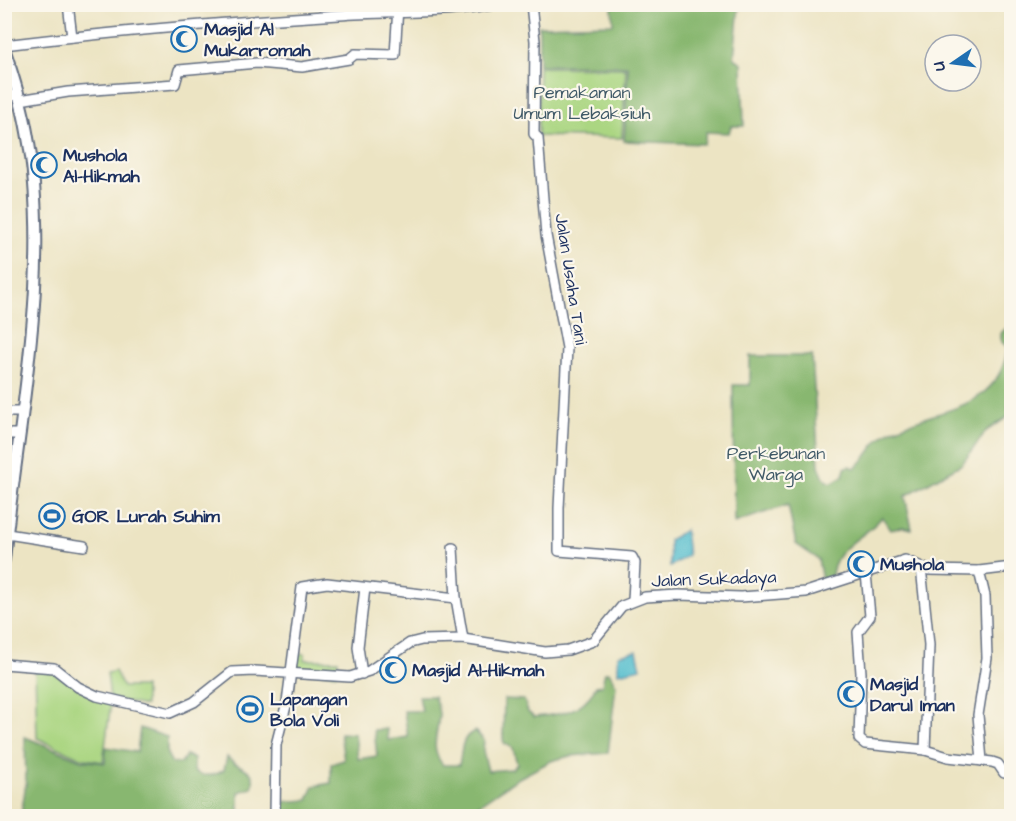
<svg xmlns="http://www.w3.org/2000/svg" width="1016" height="821" font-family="'Architects Daughter',sans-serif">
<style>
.green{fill:#abd682;stroke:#638270;stroke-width:1.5}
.forest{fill:#88b770;stroke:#527367;stroke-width:1.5}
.water{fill:#52bdcd;stroke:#367696;stroke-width:1.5}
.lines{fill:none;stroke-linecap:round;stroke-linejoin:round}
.minor-casing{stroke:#646e81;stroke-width:12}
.major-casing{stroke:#646e81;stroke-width:14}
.minor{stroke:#fff;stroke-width:9}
.major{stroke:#fff;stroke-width:10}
.labels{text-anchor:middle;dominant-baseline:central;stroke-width:4.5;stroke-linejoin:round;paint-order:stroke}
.poi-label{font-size:18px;font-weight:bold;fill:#1b2f5e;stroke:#fbf7ec;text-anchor:start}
.park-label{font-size:18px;fill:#3f5967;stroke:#fbf7ec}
.street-label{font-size:18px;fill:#1b2f5e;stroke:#fbf7ec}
</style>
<rect width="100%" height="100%" fill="#fbf7ec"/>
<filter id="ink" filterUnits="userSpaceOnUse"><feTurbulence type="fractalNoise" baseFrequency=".0167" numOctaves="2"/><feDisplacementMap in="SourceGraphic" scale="12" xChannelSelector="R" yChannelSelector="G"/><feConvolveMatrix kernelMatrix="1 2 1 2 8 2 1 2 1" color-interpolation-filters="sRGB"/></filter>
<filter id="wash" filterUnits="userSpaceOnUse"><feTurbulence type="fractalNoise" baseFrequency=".008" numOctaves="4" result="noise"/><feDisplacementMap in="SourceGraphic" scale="24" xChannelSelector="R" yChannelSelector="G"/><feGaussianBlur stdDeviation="1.35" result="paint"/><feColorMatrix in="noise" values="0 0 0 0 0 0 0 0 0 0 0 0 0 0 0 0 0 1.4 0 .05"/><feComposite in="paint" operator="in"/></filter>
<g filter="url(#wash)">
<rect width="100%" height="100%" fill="#ece4c3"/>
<g class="green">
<polygon points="539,67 626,68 622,138 538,136"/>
<polygon points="295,653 305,654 305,660 338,660 337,674 293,670"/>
<polygon points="35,668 44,668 111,702 103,762 81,758 37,738"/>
<polygon points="115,671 123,687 145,687 145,706 110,698 107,673"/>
</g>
<g class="forest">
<polygon points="612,5 739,5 734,58 742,63 744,126 731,126 729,133 706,132 704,144 624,141 628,66 539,65 539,26 613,24"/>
<path d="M1011,324L1012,403L1008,406L1011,415L986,431L962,464L905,496L912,529L902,527L891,530L882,517C864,540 831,546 832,580L822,581L818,559L796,544L788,505L734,523L733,385H750V356H812L819,466L825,480L831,483L843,476L845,468L849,466L855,468C869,457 874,440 890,431C938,407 997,413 1008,348L1001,341V333Z"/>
<path d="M605,672H609L616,685L608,753L570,756L551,761L517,779L462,816H282L281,802L308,800L314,786L331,783V764L344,760L340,733L355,734L358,759L377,756L374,730L387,729L388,740L408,737L404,711H422L419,696H434C436,702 439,709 439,715C438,733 429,749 443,765H459C462,752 460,737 475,731L484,740L483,751L488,771L512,769L517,764L513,748L504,743L503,739L504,699L524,700L528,712L534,717C552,715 575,714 588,698C592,695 593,690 596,686L602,685Z"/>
<path d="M140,728L167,737V754L172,763H181L186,755L194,759V771C204,778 214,776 224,770L227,757C237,769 259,767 252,788L239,792V816H21L26,783L25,737L81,760L105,763L106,747L137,752Z"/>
</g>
<g class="water">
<polygon points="685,530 688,555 670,567 669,540"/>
<polygon points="637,651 641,668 618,673 618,655"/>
</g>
</g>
<g filter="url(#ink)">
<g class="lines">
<g class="minor-casing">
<g id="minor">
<polyline points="68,4 72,37"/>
<polyline points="531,4 535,41 534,134 538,138 546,235 567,348 559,508 559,551 632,557 635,563 633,600"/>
<path d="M4,45C115,31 228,22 339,15C391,11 446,15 498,4"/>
<polyline points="4,97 18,95"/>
<polyline points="20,100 68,92 175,84 179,70 257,63 302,67 349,59 355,54 395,55 398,7"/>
<polyline points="4,412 21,412"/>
<polyline points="4,434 19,434"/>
<polyline points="4,480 14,480"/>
<polyline points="7,534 84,546"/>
<polyline points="979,571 985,596 987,658 978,715 982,761"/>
<polyline points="866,573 870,616 858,632 861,673 859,739 865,744 925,750 929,645 921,567"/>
<polyline points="456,598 463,639"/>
<polyline points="4,664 54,668 78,687 97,696 170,713 194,702 232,672 255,671 350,677 369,671 410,643 422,640 463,639 545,652 568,650 593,641 622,606 645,597 678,595 741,597 806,592 905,560 929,570 979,571 1012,567"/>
<polyline points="362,674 358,647 365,588"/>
<polyline points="925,750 948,757 992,762 998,764 1004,773 1012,773"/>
<polyline points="275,816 276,745 287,702 302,587 327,583 456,598 453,548"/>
</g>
</g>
<g class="major-casing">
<path id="major" d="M4,48C13,75 22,103 27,132C53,269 18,422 4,560"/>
</g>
<use href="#minor" class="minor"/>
<use href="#major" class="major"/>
</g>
</g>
<defs>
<g id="mosque-ring" transform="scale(1.35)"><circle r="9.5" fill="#fbf7ec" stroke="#1f6fb2" stroke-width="1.5"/><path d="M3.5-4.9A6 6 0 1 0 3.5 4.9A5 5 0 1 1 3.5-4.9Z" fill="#1f6fb2"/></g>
<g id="stadium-ring" transform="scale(1.35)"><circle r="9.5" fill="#fbf7ec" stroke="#1f6fb2" stroke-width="1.5"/><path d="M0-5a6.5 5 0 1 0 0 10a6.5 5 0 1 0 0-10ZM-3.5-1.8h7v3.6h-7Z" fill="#1f6fb2"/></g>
</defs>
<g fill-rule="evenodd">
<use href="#mosque-ring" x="184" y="39"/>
<use href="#mosque-ring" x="44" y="165"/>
<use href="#stadium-ring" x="52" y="516"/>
<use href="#mosque-ring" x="861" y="564"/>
<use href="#mosque-ring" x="393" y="670"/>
<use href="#mosque-ring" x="851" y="694"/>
<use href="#stadium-ring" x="250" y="709"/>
</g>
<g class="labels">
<g class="poi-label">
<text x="204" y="29">Masjid Al<tspan x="204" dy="21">Mukarromah</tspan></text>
<text x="63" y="155">Mushola<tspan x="63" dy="21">Al-Hikmah</tspan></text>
<text x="72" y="516">GOR Lurah Suhim</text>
<text x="880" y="564">Mushola</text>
<text x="412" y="670">Masjid Al-Hikmah</text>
<text x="870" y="684">Masjid<tspan x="870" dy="21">Darul Iman</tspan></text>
<text x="270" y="699">Lapangan<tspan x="270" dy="21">Bola Voli</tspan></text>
</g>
<g class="park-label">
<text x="582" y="92">Pemakaman<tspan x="582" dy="21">Umum Lebaksiuh</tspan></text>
<text x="776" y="453">Perkebunan<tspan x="776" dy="21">Warga</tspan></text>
</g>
<g class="street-label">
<text transform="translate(571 279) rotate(81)">Jalan Usaha Tani</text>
<text transform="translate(714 579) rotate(-2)">Jalan Sukadaya</text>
</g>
</g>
<rect width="1016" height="821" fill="none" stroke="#fbf7ec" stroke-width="24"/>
<g transform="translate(953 63) rotate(256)"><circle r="28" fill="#fbf7ec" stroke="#a1a7b3" stroke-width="1.5"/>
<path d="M0-4.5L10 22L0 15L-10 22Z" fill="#1f6fb2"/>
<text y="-9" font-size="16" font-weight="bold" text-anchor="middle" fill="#1b2f5e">U</text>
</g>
</svg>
